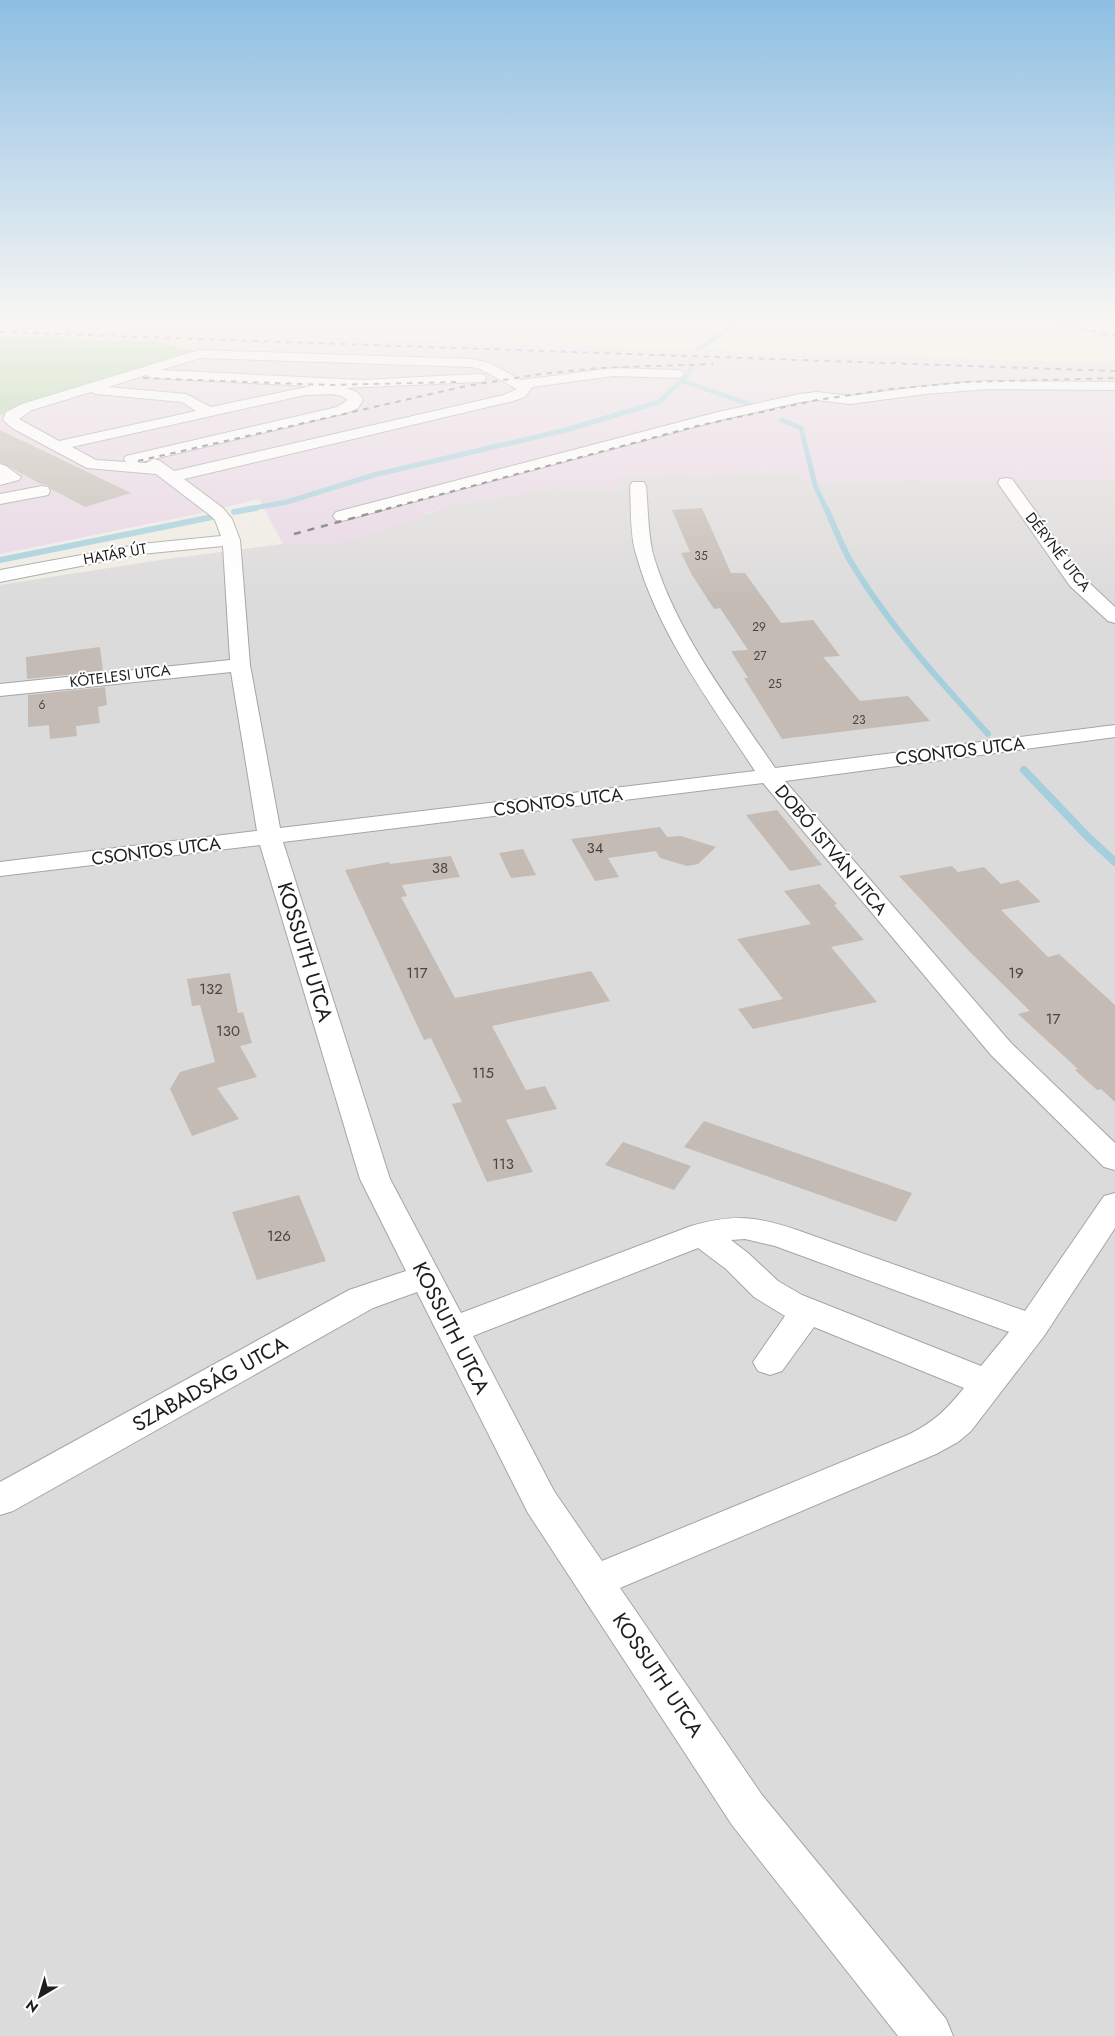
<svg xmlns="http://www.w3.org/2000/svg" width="1115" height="2036" font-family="Jost,sans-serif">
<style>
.residential{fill:#dcdbdb}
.industrial{fill:#e8d6e4}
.farmland{fill:#ebeed0}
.forest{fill:#a7ce99}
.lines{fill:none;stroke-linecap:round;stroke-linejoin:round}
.stream-far2{stroke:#a5cfdc;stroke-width:5}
.stream-far1{stroke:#a5cfdc;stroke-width:6}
.stream{stroke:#a5cfdc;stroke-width:8}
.building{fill:#c4bbb4}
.minor-casing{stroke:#a5a5a5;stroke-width:2}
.minor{fill:#fff;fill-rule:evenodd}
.rail-far1{stroke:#6c6c6c;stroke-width:2;stroke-dasharray:5.5 5.5;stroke-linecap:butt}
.rail{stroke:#6c6c6c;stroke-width:2.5;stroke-dasharray:7 7;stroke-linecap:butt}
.labels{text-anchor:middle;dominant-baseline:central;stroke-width:4;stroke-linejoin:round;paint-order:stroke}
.far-number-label{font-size:12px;fill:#484544}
.far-street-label{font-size:15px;fill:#1e1e1e;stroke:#fff}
.number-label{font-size:15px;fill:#484544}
.street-label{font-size:18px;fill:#1e1e1e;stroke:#fff}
.near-street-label{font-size:21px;fill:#1e1e1e;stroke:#fff}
</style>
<rect width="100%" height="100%" fill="#efece4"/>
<polygon class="residential" points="801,474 807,482 1115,479 1115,2036 0,2036 0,585 160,560 283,544 340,543 444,508 444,505 553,489 623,490 609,477"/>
<g class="industrial">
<polygon points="1025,318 1049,318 1115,333 1115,340"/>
<polygon points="0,325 1023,361 1115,361 1115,479 807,482 801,474 610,477 624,490 553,489 444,505 444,508 426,513 423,518 340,543 283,544 259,499 188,516 0,554 0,415 194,351 158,342 0,337"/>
</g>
<polygon class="farmland" points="0,318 1025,318 1115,340 1115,361 1023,361 0,325"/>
<polygon class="forest" points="0,337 158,342 195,351 0,415"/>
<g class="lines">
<g class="stream-far2">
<polyline points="881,318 897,318"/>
<polyline points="698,349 739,322 762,318"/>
<polyline points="689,372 691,367"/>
<polyline points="682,381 749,404"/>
<polyline points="782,420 801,428 815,485 826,509"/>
<polyline points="249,509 287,502 374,475 566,430 659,402 686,377"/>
</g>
<g class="stream-far1">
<path d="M826,508C833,524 840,541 848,557C886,622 937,678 988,734"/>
<polyline points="234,512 256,508"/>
<polyline points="0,560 212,517"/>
</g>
<polyline class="stream" points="1024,770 1087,836 1115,862"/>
</g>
<g class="building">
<polygon points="0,430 131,493 85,507 51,489 48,485 41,484 0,462"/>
<polygon points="702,508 731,573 745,573 781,623 813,620 840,656 823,657 860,701 908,696 930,721 782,739 744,678 748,678 731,651 748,650 720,608 714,609 692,575 681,553 690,552 672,510"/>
<polygon points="100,647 103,671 27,679 26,657"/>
<polygon points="105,687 107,705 98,707 100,723 76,726 77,736 50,739 49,725 28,727 28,695"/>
<polygon points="777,810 822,865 790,871 746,815"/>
<polygon points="660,827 667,837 681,836 716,847 698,864 687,866 660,858 656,851 608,858 619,877 595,881 571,839"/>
<polygon points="523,849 536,875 511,878 499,853"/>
<polygon points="451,856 460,877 402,885 407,896 401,897 455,998 591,971 610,1001 492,1026 526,1090 545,1086 557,1109 506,1120 533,1172 487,1182 452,1104 462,1102 431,1038 424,1040 345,870 389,862 390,864"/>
<polygon points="952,866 958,872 984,867 1001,884 1018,880 1041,902 1001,910 1048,957 1059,954 1115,1005 1115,1102 1101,1089 1097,1090 1075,1070 1078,1069 1018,1014 1030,1011 969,951 899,876"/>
<polygon points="819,884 837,904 834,905 864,940 831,947 877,1002 753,1029 738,1009 783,999 737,939 811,924 784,891"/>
<polygon points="230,973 238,1013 243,1012 252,1043 240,1046 257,1077 217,1088 239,1119 192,1136 170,1089 180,1072 215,1062 200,1005 192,1006 187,979"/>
<polygon points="704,1121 912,1193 896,1222 684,1147"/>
<polygon points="623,1142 691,1166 674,1190 605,1165"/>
<polygon points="299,1195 326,1261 257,1280 232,1212"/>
</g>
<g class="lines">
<g class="minor-casing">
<g id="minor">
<polygon points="1088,318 1115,318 1115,326 1090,321"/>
<path d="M199,350L472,359L490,363L521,380L614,368L677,370L682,371L684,374L682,377L677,378L614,376L532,387L525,397L513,401L184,479L223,508L232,519L240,540L250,665L280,828L755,771C710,702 658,634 636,554C630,536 631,506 630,486L632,482H644L646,486C648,507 648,534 653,554C676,633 730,701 775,768L1115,725V737L785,781L1011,1043L1115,1143V1170L1104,1167L991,1055L763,783L283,842L390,1179L461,1313L691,1226C733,1214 756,1216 797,1230L1025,1311L1104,1196L1115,1193V1228L1044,1336L971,1431L958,1442L936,1454L620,1588L762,1795L946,2019L953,2036H898L732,1825L528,1513L417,1292L373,1308L13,1511L0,1515V1482L349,1290L406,1271L360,1179L260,845L0,876V862L257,831L231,672L0,696V684L230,660L223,546L141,554L0,582V570L141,544L221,536L215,520L211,516L156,474L87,468L12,428L3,420L6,412L22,404ZM200,358L472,367L480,369L517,389L504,395L174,471L160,461L154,459L146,463H137L347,413L358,408L363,400L357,392L345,388L479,382L484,381L486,378L484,375L479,374L362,380L161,370ZM146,375L152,378L311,386L211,407L186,394L108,387ZM91,392L97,394L182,402L196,411L59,441L19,419L32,410ZM332,394L341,396L348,400L337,407L126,456L124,459L126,462L96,460L72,447L305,395ZM745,1239L775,1246L1009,1332L981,1366L802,1295L778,1281L748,1253L731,1240ZM698,1248L726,1269L754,1297L785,1316L753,1362L758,1371L770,1375L782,1371L814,1327L964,1388C946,1410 935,1421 910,1434L602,1561L554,1491L473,1336Z"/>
<polygon points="988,381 1115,382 1115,390 988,389 925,394 850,404 817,400 800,402 725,419 342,521 336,520 333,516 336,512 718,412 800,394 817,392 850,396 925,386"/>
<polygon points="0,464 6,466 21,477 19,480 0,485"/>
<polygon points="1006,478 1012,479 1084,578 1115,607 1115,623 1108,621 1070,586 998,483 1000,479"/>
<polygon points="42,486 48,487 50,491 48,495 0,504 0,494"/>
</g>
</g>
<use href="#minor" class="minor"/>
<g class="rail-far1">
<polyline points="1037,318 1115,336"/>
<polyline points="0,332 1115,371"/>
<polyline points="143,378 329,385 456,382"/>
<polyline points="138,461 466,386 541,374 598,368 713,364"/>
<polyline points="386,509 697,426 817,400 891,389 966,382 1115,378"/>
</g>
<polyline class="rail" points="294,534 390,508"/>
</g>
<linearGradient id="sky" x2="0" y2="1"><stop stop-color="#8dbfe3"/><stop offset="0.53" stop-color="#f8f6f3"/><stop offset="1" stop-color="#f8f6f3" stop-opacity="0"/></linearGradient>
<rect width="1115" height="603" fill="url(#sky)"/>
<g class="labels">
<g class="far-number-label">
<text x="701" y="556">35</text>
<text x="759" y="627">29</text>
<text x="760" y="656">27</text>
<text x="775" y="684">25</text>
<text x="42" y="705">6</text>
<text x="859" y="720">23</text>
</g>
<g class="far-street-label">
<text transform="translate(1058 552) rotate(52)">DÉRYNÉ UTCA</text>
<text transform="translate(115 554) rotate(-10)">HATÁR ÚT</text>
<text transform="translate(120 676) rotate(-7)">KÖTELESI UTCA</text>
</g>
<g class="number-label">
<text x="595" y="848">34</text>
<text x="440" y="868">38</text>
<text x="417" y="973">117</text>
<text x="1016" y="973">19</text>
<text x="211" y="989">132</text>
<text x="1053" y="1019">17</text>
<text x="228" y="1031">130</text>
<text x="483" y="1073">115</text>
<text x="503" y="1164">113</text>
<text x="279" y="1236">126</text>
</g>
<g class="street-label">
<text transform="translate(960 751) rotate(-7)">CSONTOS UTCA</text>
<text transform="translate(558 802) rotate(-7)">CSONTOS UTCA</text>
<text transform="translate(831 850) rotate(50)">DOBÓ ISTVÁN UTCA</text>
<text transform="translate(156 851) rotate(-7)">CSONTOS UTCA</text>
</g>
<g class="near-street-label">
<text transform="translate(305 952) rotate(73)">KOSSUTH UTCA</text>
<text transform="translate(451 1328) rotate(63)">KOSSUTH UTCA</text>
<text transform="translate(210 1384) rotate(-29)">SZABADSÁG UTCA</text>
<text transform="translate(658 1675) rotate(56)">KOSSUTH UTCA</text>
</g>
</g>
<g transform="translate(40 1996) rotate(218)" stroke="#ffffff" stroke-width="4" paint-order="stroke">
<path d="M0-4L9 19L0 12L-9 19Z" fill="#1e1e1e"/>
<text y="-8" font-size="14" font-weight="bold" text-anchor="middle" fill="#1e1e1e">N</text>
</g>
</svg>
